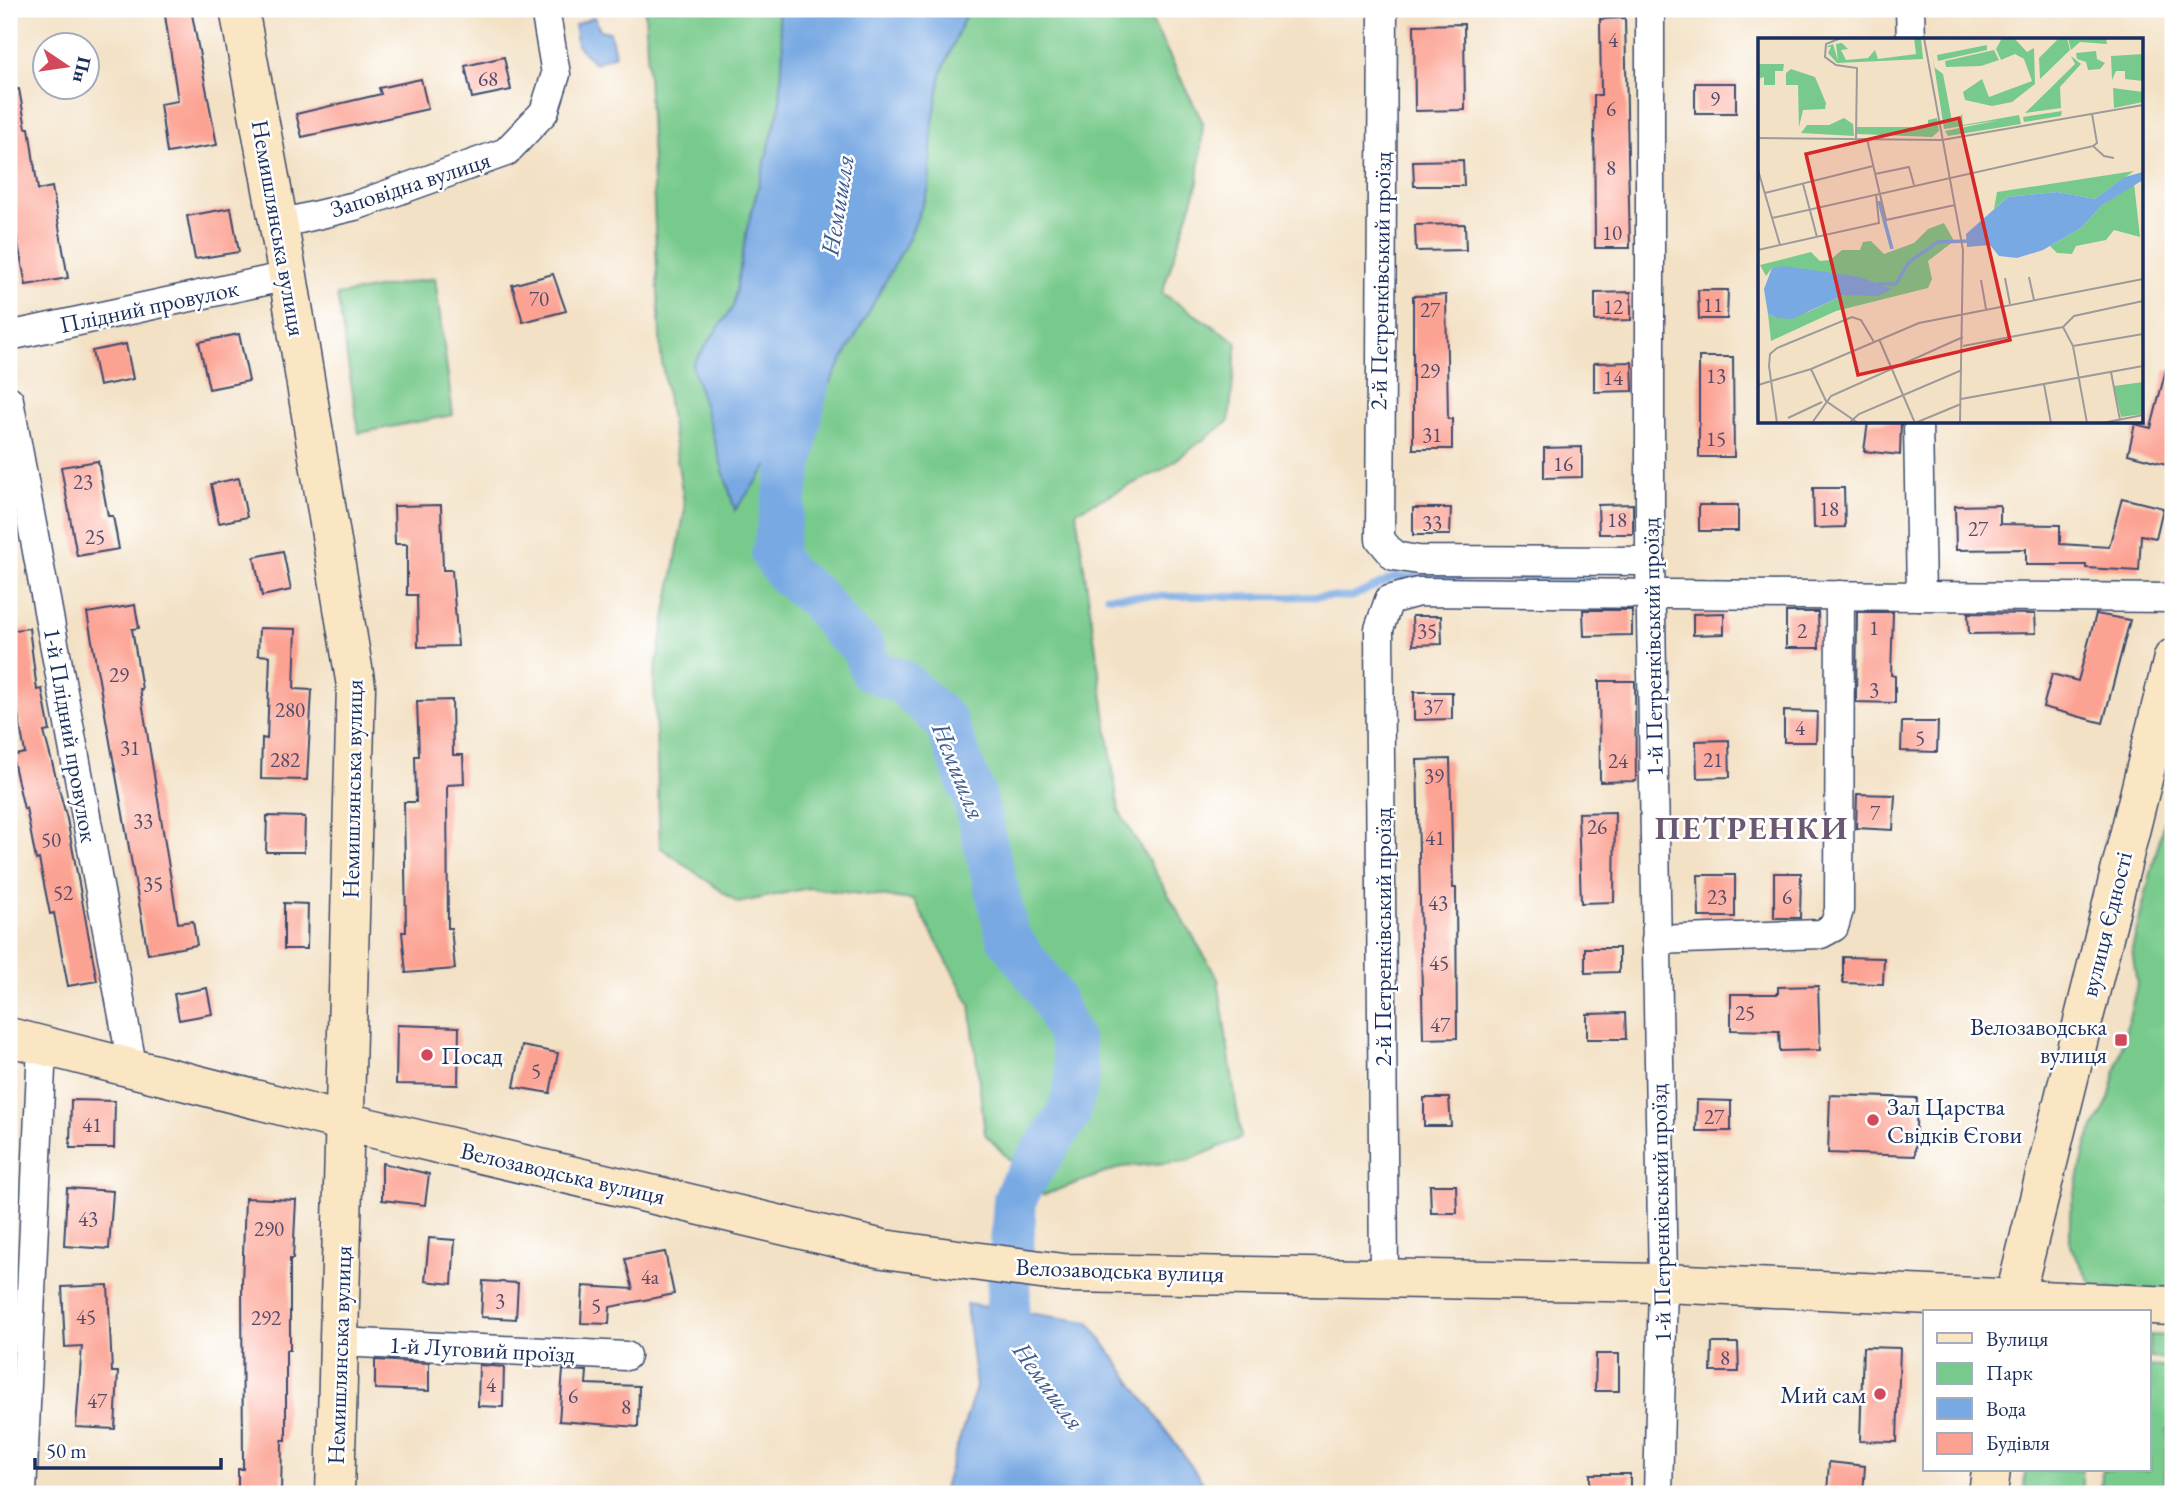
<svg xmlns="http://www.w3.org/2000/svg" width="2182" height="1503" font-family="'EB Garamond',serif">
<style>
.green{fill:#78ca8c;stroke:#4a7c75;stroke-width:2}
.water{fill:#78a9e3;stroke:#4a6ca0;stroke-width:2}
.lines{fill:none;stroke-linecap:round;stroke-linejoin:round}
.stream{stroke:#78a9e3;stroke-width:7}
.river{stroke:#78a9e3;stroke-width:44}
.building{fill:#fca293}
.street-casing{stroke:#3b4a6d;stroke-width:31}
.secondary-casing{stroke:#3b4a6d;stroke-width:41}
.street{stroke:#fff;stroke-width:28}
.secondary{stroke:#fbe6c4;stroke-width:38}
.poi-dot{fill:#d1495b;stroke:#fff;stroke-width:2.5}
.labels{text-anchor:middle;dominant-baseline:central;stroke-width:5;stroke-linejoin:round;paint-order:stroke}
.number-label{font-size:21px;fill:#534c6b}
.street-label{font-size:24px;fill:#1b2f5e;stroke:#fff}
.poi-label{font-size:24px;fill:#1b2f5e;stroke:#fff;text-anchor:end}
.water-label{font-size:26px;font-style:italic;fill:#3c5a8d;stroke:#fff}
.district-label{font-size:32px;font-weight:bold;letter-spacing:2px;fill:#6a5771;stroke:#fff}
.inset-river{fill:none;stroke:#78a9e3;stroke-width:3.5}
.inset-road{fill:none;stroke:#9d9a9c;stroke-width:2}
.view{fill:#d62828;fill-opacity:0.15;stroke:#d62828;stroke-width:3.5}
.inset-edge{fill:none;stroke:#1b2f5e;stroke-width:3.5}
</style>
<rect width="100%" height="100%" fill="#fff"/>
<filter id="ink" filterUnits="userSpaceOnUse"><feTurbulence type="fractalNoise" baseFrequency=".0143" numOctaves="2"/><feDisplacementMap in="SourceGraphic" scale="14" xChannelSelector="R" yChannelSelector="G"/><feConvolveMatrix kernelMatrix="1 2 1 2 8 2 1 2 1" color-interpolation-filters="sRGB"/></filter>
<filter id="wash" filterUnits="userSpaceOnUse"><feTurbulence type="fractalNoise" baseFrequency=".00686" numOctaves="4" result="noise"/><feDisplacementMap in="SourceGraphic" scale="28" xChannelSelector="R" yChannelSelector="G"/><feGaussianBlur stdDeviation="1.57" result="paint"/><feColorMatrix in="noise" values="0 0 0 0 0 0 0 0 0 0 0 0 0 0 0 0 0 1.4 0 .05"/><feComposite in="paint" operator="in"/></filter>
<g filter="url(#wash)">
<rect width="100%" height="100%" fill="#f3e1c5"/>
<g class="green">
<polygon points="645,9 777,9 783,47 780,106 747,229 733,307 693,365 735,510 932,128 941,74 968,9 1146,9 1203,123 1198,183 1162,293 1237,342 1229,421 1162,470 1076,511 1119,811 1218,979 1241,1138 1187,1161 1122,1167 1043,1195 985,1134 970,1004 914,900 808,888 738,903 660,847 654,678 685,509 661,357"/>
<polygon points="435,278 453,415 359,433 337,295"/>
<polygon points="2173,785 2173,1179 2168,1203 2173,1204 2173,1295 2092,1285 2070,1246 2070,1213 2087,1142 2109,1099 2137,985 2132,949"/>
<polygon points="2149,1335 2173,1336 2173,1359 2149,1358"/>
<polygon points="2149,1366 2173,1368 2173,1429 2168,1429 2164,1494 2101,1494 2102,1470 2149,1470"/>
<polygon points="2025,1470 2082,1470 2082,1494 2024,1494"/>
</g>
<g class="water">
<polygon points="777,9 968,9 941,74 932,128 929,189 909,238 830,383 735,510 692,365 733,307 747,229 780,106 783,47"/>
<polygon points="594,17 600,30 610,32 615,55 594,63 577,45 575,25"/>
<polygon points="966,1304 1089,1322 1211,1494 942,1494 976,1387"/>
</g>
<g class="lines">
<polyline class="stream" points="1107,596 1352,597 1395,577 1591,579"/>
<polyline class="river" points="811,364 773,555 788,575 817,598 841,629 862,646 871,670 902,682 945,721 974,796 1008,937 1049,992 1072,1042 1078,1077 1068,1115 1021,1185 1015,1200 1007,1316 1013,1342 1029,1363"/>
</g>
<g id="blocks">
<g class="building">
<polygon points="164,9 191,9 217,145 167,153 160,104 178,101"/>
<polygon points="1625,18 1630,248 1595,248 1594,95 1601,95 1600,19"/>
<polygon points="1464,24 1465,110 1415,111 1414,25"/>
<polygon points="504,57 511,90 472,98 465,66"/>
<polygon points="421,79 428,109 302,137 296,114 381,94 379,88"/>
<rect x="1695" y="83" width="41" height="30"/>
<polygon points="19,89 26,128 29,128 38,190 52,187 68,278 26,285 9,197 9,90"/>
<polygon points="1463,160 1464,186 1414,186 1413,161"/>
<polygon points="231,208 239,252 195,259 187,216"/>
<polygon points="1465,224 1466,250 1416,251 1415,225"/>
<polygon points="553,274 566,311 523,322 512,285"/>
<polygon points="1698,290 1728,290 1727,319 1699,319"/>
<polygon points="1631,292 1631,320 1595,321 1595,293"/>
<polygon points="1446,295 1448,419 1452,419 1452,449 1413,449 1413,296"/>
<polygon points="239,334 249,381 209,389 199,342"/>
<polygon points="126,344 133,379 99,386 92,351"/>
<polygon points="1699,357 1733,357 1734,457 1699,457"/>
<polygon points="1632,362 1633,391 1594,392 1594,363"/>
<polygon points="2166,369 2173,370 2173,450 2170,465 2128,454 2135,424 2151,428"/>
<polygon points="1868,422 1901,422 1900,455 1864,451"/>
<polygon points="1582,447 1582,477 1544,478 1544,448"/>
<polygon points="98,461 108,516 113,516 119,549 77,556 61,467"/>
<polygon points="239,478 247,517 219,523 211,484"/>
<polygon points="1813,488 1844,488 1845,527 1814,528"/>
<polygon points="2122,498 2163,508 2156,538 2141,535 2139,571 2086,568 2086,565 2026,565 2026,549 1956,550 1955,506 2000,505 2000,524 2060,525 2060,544 2109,547"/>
<polygon points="1633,504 1633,534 1599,534 1598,505"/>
<polygon points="441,505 443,570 452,570 458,646 418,647 417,595 407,595 407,544 395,544 394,506"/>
<rect x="1699" y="505" width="39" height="26"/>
<polygon points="1413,508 1451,508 1450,535 1413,535"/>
<polygon points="283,551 291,590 262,596 254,557"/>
<polygon points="135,605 139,628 132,629 142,689 140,689 178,923 193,921 197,945 148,954 87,613"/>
<polygon points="1583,610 1632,610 1632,635 1584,636"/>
<polygon points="1786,612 1818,612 1819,648 1786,648"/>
<polygon points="1857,612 1893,612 1891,675 1895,676 1895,703 1856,702"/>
<polygon points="1724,613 1724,634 1693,635 1693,614"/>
<polygon points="1968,613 2035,614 2036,633 1969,634"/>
<polygon points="2096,614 2130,620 2103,723 2043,707 2052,674 2078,681"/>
<polygon points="1412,616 1441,616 1442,644 1413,645"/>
<polygon points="29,628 37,690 42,689 50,731 44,732 67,819 97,981 68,986 54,913 50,914 39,859 36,860 26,808 24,809 12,756 25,753 9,663 9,631"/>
<polygon points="259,628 296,629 294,689 312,690 307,780 261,779 262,738 267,739 270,656 258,655"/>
<polygon points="1599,681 1635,681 1636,781 1600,782"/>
<polygon points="1414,692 1452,692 1452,719 1414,720"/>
<polygon points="452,700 453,755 463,755 464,784 447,785 448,928 451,928 455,969 406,973 402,932 406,932 404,802 416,802 415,756 419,756 417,701"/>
<polygon points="1784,711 1817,712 1816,742 1784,742"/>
<polygon points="1902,722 1938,722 1937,752 1901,751"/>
<polygon points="1729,740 1730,777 1697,778 1696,741"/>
<polygon points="1450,759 1453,888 1456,888 1457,1038 1423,1039 1417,760"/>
<polygon points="1857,794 1895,795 1893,830 1856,828"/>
<polygon points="1615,812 1614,902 1581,903 1578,813"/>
<polygon points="267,816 305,817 304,852 266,852"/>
<polygon points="1774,873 1801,873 1800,918 1774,918"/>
<polygon points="1698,875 1735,875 1735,917 1699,917"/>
<polygon points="284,903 308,904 307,949 284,949"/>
<polygon points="1585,948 1619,948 1619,972 1585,973"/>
<polygon points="1843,957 1884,958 1883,984 1843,983"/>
<polygon points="1818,986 1820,1050 1780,1051 1779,1031 1731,1030 1731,994 1778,994 1778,987"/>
<polygon points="207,988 212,1014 179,1020 174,994"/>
<polygon points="1625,1013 1626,1039 1587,1039 1587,1014"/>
<polygon points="397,1025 459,1027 458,1085 396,1084"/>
<polygon points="522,1046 558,1053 550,1093 514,1087"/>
<polygon points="1830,1095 1917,1098 1915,1156 1828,1153"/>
<polygon points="1424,1098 1449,1098 1451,1126 1424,1126"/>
<polygon points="71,1100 115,1101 114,1148 70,1148"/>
<polygon points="1697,1100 1731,1101 1731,1131 1696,1131"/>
<polygon points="382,1163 429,1174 425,1205 382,1200"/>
<polygon points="1430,1185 1456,1185 1457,1213 1431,1213"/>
<polygon points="67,1188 113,1191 109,1249 64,1246"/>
<polygon points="245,1198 296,1200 293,1259 290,1259 290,1350 286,1350 286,1440 282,1440 281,1494 238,1494 238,1469 243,1469 242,1283"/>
<polygon points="429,1238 455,1240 452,1284 425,1281"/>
<polygon points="665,1252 674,1294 610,1307 609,1324 581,1323 583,1286 633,1289 625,1259"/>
<polygon points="483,1281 518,1283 516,1319 481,1317"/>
<polygon points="108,1285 112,1372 118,1372 115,1429 76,1427 82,1346 65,1347 62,1287"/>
<polygon points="1712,1343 1738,1343 1739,1372 1711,1372"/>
<polygon points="1863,1347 1900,1348 1897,1442 1860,1441"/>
<polygon points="1596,1354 1619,1354 1619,1391 1595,1391"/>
<polygon points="375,1360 429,1363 429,1391 375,1389"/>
<polygon points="479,1365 504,1367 503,1407 478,1406"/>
<polygon points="563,1370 587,1371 586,1384 639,1386 638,1427 559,1421"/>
<polygon points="1829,1462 1865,1466 1863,1494 1827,1494"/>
<rect x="1590" y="1474" width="40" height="20"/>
</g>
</g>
</g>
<g filter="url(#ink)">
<use href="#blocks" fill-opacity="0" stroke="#3b4a6d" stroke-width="2"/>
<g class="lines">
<g class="street-casing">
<g id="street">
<polyline points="1383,9 1380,539 1394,556 1418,560 1650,561"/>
<polyline points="1650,9 1650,561 1663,1283 1658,1494"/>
<polyline points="1910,9 1911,40"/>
<polyline points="279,224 355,206 506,152 544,112 556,74 545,9"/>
<polyline points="9,336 288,276"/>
<polyline points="9,400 133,1070"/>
<polyline points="1918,422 1921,596"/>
<polyline points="1656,940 1821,934 1834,927 1839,910 1840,595"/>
<polyline points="1384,1277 1379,629 1389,600 1418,592 2173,598"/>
<polyline points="339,1342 626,1356"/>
<polyline points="22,1494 42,1046"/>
</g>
</g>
<g class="secondary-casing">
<g id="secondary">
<polyline points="239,9 288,276 356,686 335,1494"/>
<polyline points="9,1037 345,1122 883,1249 1063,1273 1663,1283 2173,1306"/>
<polyline points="2011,1312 2173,658"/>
<polyline points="1988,1494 1991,1470"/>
</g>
</g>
<use href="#street" class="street"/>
<use href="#secondary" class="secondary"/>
</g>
</g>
<g class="poi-dot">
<rect x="2114" y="1033" width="14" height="14" rx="3.5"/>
<circle cx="427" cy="1055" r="7"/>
<circle cx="1873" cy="1120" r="7"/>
<circle cx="1880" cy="1394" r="7"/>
</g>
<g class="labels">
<g class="number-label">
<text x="1613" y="39">4</text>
<text x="488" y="78">68</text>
<text x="1715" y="98">9</text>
<text x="1611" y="108">6</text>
<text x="1611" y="167">8</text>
<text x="1612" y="232">10</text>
<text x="539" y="298">70</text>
<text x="1713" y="304">11</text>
<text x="1613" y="306">12</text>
<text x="1430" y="309">27</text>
<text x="1430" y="370">29</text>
<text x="1716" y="375">13</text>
<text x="1613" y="377">14</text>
<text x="1432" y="434">31</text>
<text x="1716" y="438">15</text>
<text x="1563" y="463">16</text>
<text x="83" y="481">23</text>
<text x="1829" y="508">18</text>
<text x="1617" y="519">18</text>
<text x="1432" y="522">33</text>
<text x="1978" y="528">27</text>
<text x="95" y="536">25</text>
<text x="1874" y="627">1</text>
<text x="1427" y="630">35</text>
<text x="1802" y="630">2</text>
<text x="119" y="674">29</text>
<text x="1874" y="689">3</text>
<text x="1433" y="706">37</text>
<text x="290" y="709">280</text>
<text x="1800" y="727">4</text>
<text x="1920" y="737">5</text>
<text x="130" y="747">31</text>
<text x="285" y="759">282</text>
<text x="1713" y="759">21</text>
<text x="1618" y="760">24</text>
<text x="1434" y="775">39</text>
<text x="1875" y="812">7</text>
<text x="143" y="820">33</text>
<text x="1597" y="826">26</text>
<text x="1435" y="837">41</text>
<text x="51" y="839">50</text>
<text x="153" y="883">35</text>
<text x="63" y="892">52</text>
<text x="1717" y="896">23</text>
<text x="1787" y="896">6</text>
<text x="1438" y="902">43</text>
<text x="1439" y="962">45</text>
<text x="1745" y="1012">25</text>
<text x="1440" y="1024">47</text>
<text x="536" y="1070">5</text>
<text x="1714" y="1116">27</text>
<text x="92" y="1124">41</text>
<text x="88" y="1218">43</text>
<text x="269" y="1228">290</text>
<text x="650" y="1276">4а</text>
<text x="500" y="1300">3</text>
<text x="596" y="1305">5</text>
<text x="86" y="1316">45</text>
<text x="266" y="1317">292</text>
<text x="1725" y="1357">8</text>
<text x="491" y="1384">4</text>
<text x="573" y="1395">6</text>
<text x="97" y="1400">47</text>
<text x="626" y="1406">8</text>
</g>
<g class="street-label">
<text transform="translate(410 184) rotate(-18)">Заповідна вулиця</text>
<text transform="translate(279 228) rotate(80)">Немишлянська вулиця</text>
<text transform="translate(1380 281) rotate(-89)">2-й Петренківський проїзд</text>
<text transform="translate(149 306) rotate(-12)">Плідний провулок</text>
<text transform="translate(1652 647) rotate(-91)">1-й Петренківський проїзд</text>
<text transform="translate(71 735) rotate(80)">1-й Плідний провулок</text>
<text transform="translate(352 789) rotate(-89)">Немишлянська вулиця</text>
<text transform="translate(2106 924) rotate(-76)">вулиця Єдності</text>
<text transform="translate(1382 937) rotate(-90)">2-й Петренківський проїзд</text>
<text transform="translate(563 1173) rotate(13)">Велозаводська вулиця</text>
<text transform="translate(1660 1213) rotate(-91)">1-й Петренківський проїзд</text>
<text transform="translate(1120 1270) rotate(2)">Велозаводська вулиця</text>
<text transform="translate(482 1349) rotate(3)">1-й Луговий проїзд</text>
<text transform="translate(339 1355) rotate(-88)">Немишлянська вулиця</text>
</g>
<g class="poi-label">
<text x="2107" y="1026">Велозаводська<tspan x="2107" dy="28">вулиця</tspan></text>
<text x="441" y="1055" text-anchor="start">Посад</text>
<text x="1887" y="1106" text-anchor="start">Зал Царства<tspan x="1887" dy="28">Свідків Єгови</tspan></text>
<text x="1866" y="1394">Мий сам</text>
</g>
<g class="water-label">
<text transform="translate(837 205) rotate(-81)">Немишля</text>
<text transform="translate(959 771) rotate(68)">Немишля</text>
<text transform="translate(1049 1386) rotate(54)">Немишля</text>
</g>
<g class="district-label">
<text x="1752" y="828">ПЕТРЕНКИ</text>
</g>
</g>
<g transform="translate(1758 38)">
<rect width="385" height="385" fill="#f3e1c5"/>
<path d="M156,0H163L165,21L79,25L70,15L73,9H68L75,6L80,23L78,6L84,5L90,11L83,12L88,22L110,20L117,12L120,21L158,16ZM244,0H256L269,14L276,10L277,46L254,64L234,68L207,62L205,54L224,41L231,59L274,43L266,21L257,16L243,22L238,11ZM301,0H309L312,12L282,41L281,20ZM310,0H348L349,6L322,4L313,12ZM229,7V12L180,23L179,17ZM236,12L241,22L223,28L188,29L187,23ZM338,13L339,21L347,25L342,31L330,32L328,24L319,21L318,15ZM174,14L176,29L185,36L194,83L201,82L204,75L205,87L261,77L263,86L190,98L187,93L242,82L186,91ZM385,16V43L367,41V33H358L354,42L353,18ZM313,18L323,26L302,49L303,70L267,75L317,26ZM0,26H26L25,33H17V47H6V39L0,41ZM33,31L57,39L68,65L67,71L45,72L41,89L40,47H28V35ZM355,50L385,54V64L356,70ZM304,73L303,78L266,84L265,79ZM86,80L95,86L96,98L43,95L49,87H71ZM179,80L181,93L174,99L99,96V89H170V82ZM376,133L337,161L299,154L250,159L236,171L239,154ZM376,145L382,199L356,192L348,202L318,208L314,216L299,215L292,208L323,190L344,167ZM186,185L196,203L170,223L174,241L170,250L78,273L13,303L10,276L19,280L50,274L86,257L114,256L97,239L14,230L8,238L2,227L53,214L62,223L72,222L84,212H102L105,204L113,203L126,216L156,205L170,191ZM385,344V376L363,379L356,348Z" fill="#78ca8c"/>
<path d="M385,134V142L344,167L323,190L285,212L259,220L241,218L232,207L209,209L208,196L250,159L299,154L337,161L367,139ZM26,228L102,239L134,251L120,258L86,257L34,281L19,280L10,276L6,251L14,230Z" fill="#78a9e3"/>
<path class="inset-river" d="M121,163L134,211M119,246H138L151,224L180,204L212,203"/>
<path class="inset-road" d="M83,0L68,6L67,19L78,27L99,30L98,100M166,0L205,212L202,385M334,76L339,105L335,108M0,100L184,102L385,67M109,101L128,182L197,167M0,132L22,207M117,136L151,129L156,147M45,146L59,199M7,155L115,128M14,180L335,108L346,118L356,120M0,212L121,185L118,156M271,239L276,262M247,240L252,266M223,242L228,271M305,289L315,308L329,385M121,301L157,385M205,308L305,289L316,278L385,263M315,308L385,296M53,331L68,363L100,385M353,334L362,382M286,346L293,385M0,347L53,331L161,285L385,241M203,361L385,328M30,380L64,364M19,385L11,328L12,316L19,310L94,279L103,282L116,304M54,385L73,358L205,299M91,385L101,376L204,332M157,385L203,366M344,385L385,377"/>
<path class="view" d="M201,80L252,302L100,337L48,116Z"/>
<rect width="385" height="385" class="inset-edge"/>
</g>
<rect width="2182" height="1503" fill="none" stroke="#fff" stroke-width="35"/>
<rect x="1923" y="1310" width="228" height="161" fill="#ffffff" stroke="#a4acbf" stroke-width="2"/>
<rect x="1937" y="1333" width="35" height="10" fill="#fbe6c4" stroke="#a4acbf" stroke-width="2"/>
<text x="1986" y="1346" font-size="21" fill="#1b2f5e">Вулиця</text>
<rect x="1937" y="1363" width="35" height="21" fill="#78ca8c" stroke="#a4acbf" stroke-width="2"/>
<text x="1986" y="1380" font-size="21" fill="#1b2f5e">Парк</text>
<rect x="1937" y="1398" width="35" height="21" fill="#78a9e3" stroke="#a4acbf" stroke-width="2"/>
<text x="1986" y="1416" font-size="21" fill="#1b2f5e">Вода</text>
<rect x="1937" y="1433" width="35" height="21" fill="#fca293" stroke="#a4acbf" stroke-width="2"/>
<text x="1986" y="1450" font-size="21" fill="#1b2f5e">Будівля</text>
<g transform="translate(66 66) rotate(103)"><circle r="33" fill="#ffffff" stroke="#a4acbf" stroke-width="2"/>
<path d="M0-5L12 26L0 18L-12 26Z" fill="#d1495b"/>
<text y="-10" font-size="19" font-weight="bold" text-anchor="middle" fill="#1b2f5e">Пн</text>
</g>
<path d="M35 1458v10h186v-10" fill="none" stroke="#1b2f5e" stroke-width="3.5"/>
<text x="46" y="1458" font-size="21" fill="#1b2f5e" stroke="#ffffff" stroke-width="5" paint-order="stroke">50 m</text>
</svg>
